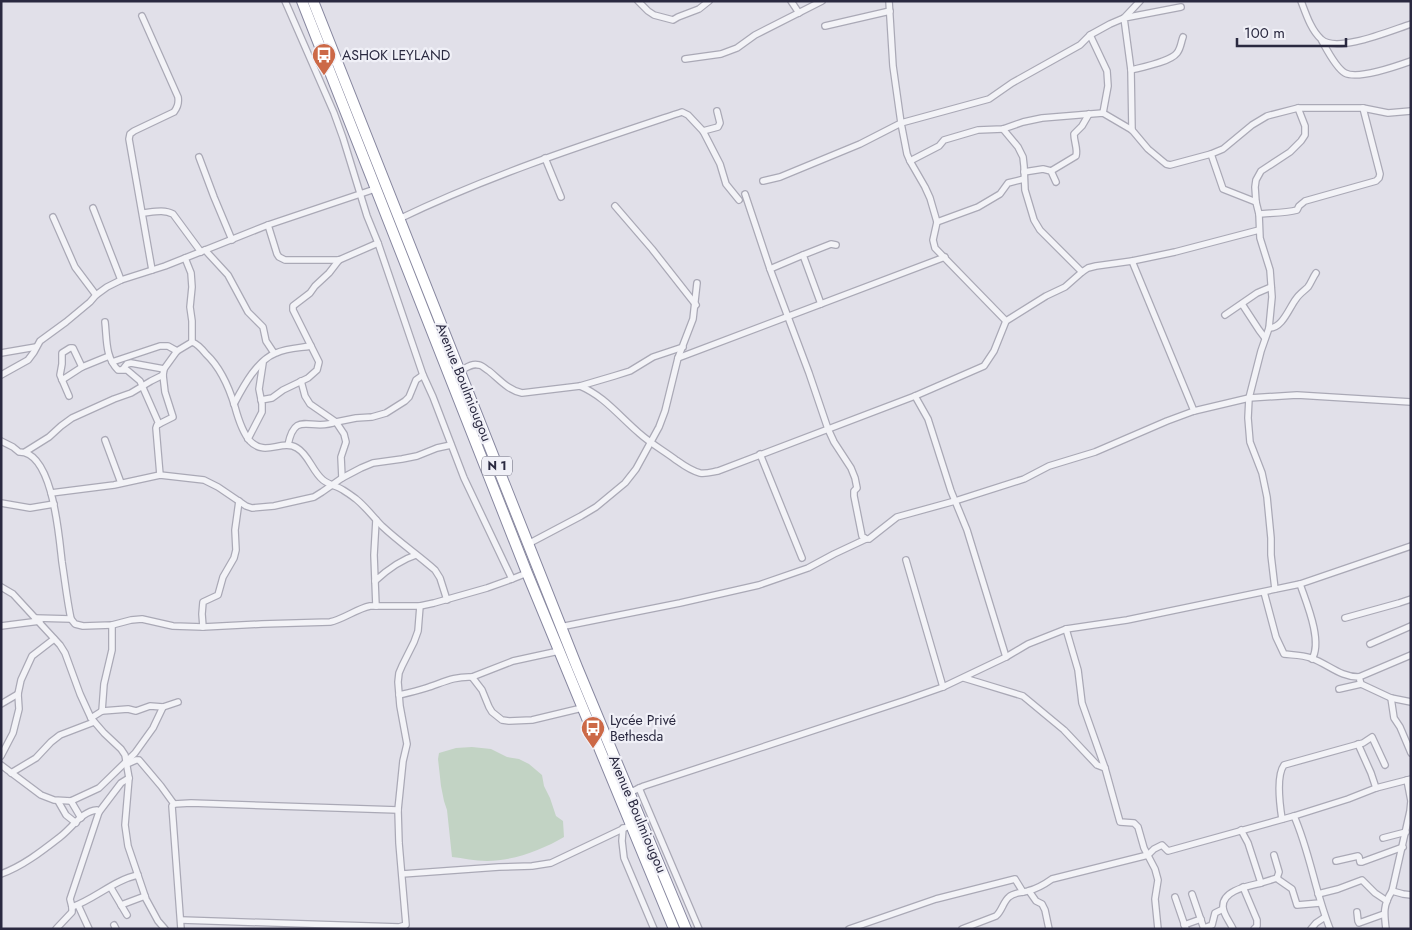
<svg xmlns="http://www.w3.org/2000/svg" width="1412" height="930" font-family="Jost,sans-serif">
<style>
.green{fill:#c2d3c4}
.lines{fill:none;stroke-linecap:round;stroke-linejoin:round}
.street-casing{stroke:#aaa9b6;stroke-width:8}
.highway-casing{stroke:#8888a0;stroke-width:12}
.street{stroke:#f3f3f7;stroke-width:5.5}
.highway{stroke:#fff;stroke-width:10}
.labels{text-anchor:middle;dominant-baseline:central;stroke-width:4.5;stroke-linejoin:round;paint-order:stroke}
.shield{fill:#f0f0f7;stroke:#656577;stroke-width:1}
.shield-label{font-size:12px;font-weight:bold;fill:#2a2940}
.poi-label{font-size:14px;fill:#2a2940;stroke:#f0f0f7;text-anchor:start}
.street-label{font-size:14px;fill:#2a2940;stroke:#f0f0f7}
</style>
<rect width="100%" height="100%" fill="#e1e0e9"/>
<path class="green" d="M472,747L491,749L507,757L519,759L529,764L542,775L544,786L550,798L556,816L563,821L564,837C542,850 513,861 487,861C475,861 463,858 452,857L447,810L444,801L441,786L438,759L439,753L456,748Z"/>
<g class="lines">
<g class="street-casing">
<g id="street">
<polyline points="285,1 334,113 343,138 367,216 378,243 423,375 433,397 464,478 512,579"/>
<polyline points="638,1 648,11 654,15 673,20 678,17 699,9 709,1"/>
<polyline points="791,1 799,13"/>
<path d="M1301,1C1306,14 1311,30 1321,39C1336,54 1392,30 1411,24"/>
<path d="M142,16L178,97C179,103 178,107 174,112L134,131L130,134L129,139L152,270"/>
<polyline points="825,26 890,11"/>
<polyline points="1090,35 1107,71 1108,86 1103,113"/>
<path d="M1322,41C1327,50 1336,68 1345,73C1358,80 1397,66 1411,61"/>
<polyline points="685,59 721,54 737,48 755,35 822,1"/>
<path d="M1131,70C1143,67 1170,62 1177,53C1181,48 1181,42 1183,37"/>
<polyline points="1003,129 1018,147 1023,157 1024,166 1025,190 1034,220 1040,230 1082,272"/>
<polyline points="1132,130 1131,70 1124,18 1181,7"/>
<polyline points="703,131 718,127 720,123 717,111"/>
<polyline points="1211,154 1223,189 1256,202"/>
<polyline points="199,157 214,197 232,240"/>
<polyline points="545,158 561,197"/>
<polyline points="910,161 939,146 944,140 978,130 1003,129 1023,122 1042,118 1103,113 1132,130 1148,149 1166,164 1170,165 1211,154 1223,149 1252,125 1267,116 1298,108 1363,108 1388,113 1411,111"/>
<path d="M1051,171L1076,156C1078,149 1074,142 1074,134L1082,126L1089,114"/>
<polyline points="1024,172 1043,169 1051,171 1056,182"/>
<polyline points="763,181 780,177 860,144 901,123 893,66 889,1"/>
<polyline points="745,194 770,269 809,373 828,429 834,442 851,468 855,478 857,488 854,491 854,496 862,536 866,539 869,539 897,517 955,501 1024,479 1049,466 1095,452 1167,421 1194,411 1249,398 1297,395 1411,402"/>
<polyline points="615,206 652,249 696,305"/>
<polyline points="93,208 121,280"/>
<path d="M143,213C153,212 164,209 173,214L201,252"/>
<path d="M1259,214C1270,213 1287,213 1297,210L1299,206L1305,201L1376,181L1379,178L1380,174L1363,108"/>
<polyline points="53,217 75,267 96,295"/>
<path d="M399,219C490,175 586,144 682,112L688,115L703,131L720,164L726,184L739,200"/>
<polyline points="937,222 978,207 1000,194 1008,183 1024,179"/>
<polyline points="268,225 277,254 279,257 285,260 339,260 378,243"/>
<polyline points="205,250 228,275 248,312 263,327 266,341 274,353"/>
<path d="M185,258L191,273L192,287L190,307L192,321V342C198,344 202,349 206,354C221,368 229,387 235,407C238,418 242,432 250,441C265,457 282,439 297,448C309,455 312,471 323,480C329,485 337,486 343,490C348,493 352,496 356,499C366,507 373,517 382,526C399,542 418,555 435,570L440,578L447,600"/>
<polyline points="1132,261 1194,411"/>
<polyline points="770,269 803,255"/>
<polyline points="821,304 803,255 831,244 836,245"/>
<polyline points="1242,304 1259,330 1265,338"/>
<polyline points="1225,315 1257,293 1271,287"/>
<polyline points="1006,321 935,248 933,240 937,222 930,198 925,187 910,161 907,154 901,123 989,99 1012,83 1080,45 1090,35 1110,24 1124,18 1140,1"/>
<path d="M105,322C107,339 105,357 118,370H127L140,381L159,424"/>
<path d="M1269,328C1282,329 1289,308 1296,299C1299,294 1304,291 1308,287C1311,283 1313,277 1316,273"/>
<polyline points="1,353 36,347"/>
<polyline points="678,358 945,257"/>
<polyline points="112,362 160,346 168,346 177,351"/>
<polyline points="123,369 127,364 131,363 164,369"/>
<path d="M460,371C466,368 471,363 479,365C482,365 485,369 489,371C500,380 508,390 522,393L580,386L614,376L630,371L653,357L683,347"/>
<polyline points="1,375 28,360 34,352 40,341 66,322 90,302 96,295 107,287 121,280 165,266 268,225 375,189"/>
<polyline points="62,380 82,367 109,356"/>
<polyline points="301,381 305,396 310,404 336,422 356,418 372,417 386,413 405,401 409,397 416,380 423,375"/>
<path d="M580,386C604,396 619,416 639,433C650,443 664,451 676,460C683,465 691,471 700,473C706,474 712,472 718,471L915,396L984,366L994,351L1006,321L1046,296L1065,287L1082,272L1088,268L1096,266L1132,261L1175,252L1259,230"/>
<polyline points="69,396 60,375 62,364 62,353 70,348 73,348 82,367"/>
<polyline points="915,396 928,419 951,491 967,530 1006,657"/>
<polyline points="261,400 272,398 283,390 308,378 317,370 319,362 293,310 293,306 310,293 315,286 329,273 339,260"/>
<path d="M234,404C243,387 257,360 276,353C287,348 299,348 311,346"/>
<polyline points="248,439 262,412 262,404 259,389 263,363"/>
<polyline points="105,440 121,483"/>
<path d="M1,441L13,447L19,452C53,451 59,537 62,562C65,581 67,600 71,619"/>
<path d="M288,445C295,409 311,432 336,422L344,434L346,442L341,457L342,478"/>
<polyline points="25,452 49,437 61,426 72,418 114,399 131,393 151,381 163,375"/>
<polyline points="760,454 802,558"/>
<polyline points="160,475 156,428 157,425 173,417 165,392 163,375 164,369 177,351 192,342"/>
<polyline points="51,493 114,485 160,475 204,480 218,487 246,506 252,508 274,506 314,497 322,492 342,478 361,468 373,463 402,459 417,456 437,448 451,445"/>
<polyline points="1,503 30,508 54,504"/>
<path d="M376,520L374,555L375,581C387,570 400,560 416,555"/>
<polyline points="528,544 581,516 596,507 625,483 636,469 659,427 665,411 678,358 693,319 697,283"/>
<polyline points="906,560 943,687"/>
<polyline points="375,581 376,606"/>
<path d="M1300,584C1306,602 1323,641 1312,659"/>
<polyline points="1,587 13,594 60,645 65,653 80,694 91,718 104,733 121,749 125,755 129,778 125,825 128,846 146,899 158,921 165,929"/>
<polyline points="1275,589 1271,555 1271,538 1267,497 1262,473 1250,442 1248,418 1249,398 1261,351 1269,328 1272,297 1270,270 1260,238 1259,214 1256,202 1255,187 1256,180 1261,171 1290,152 1301,141 1305,135 1305,126 1298,108"/>
<path d="M1264,592L1276,637L1284,654C1293,655 1303,655 1311,658C1328,664 1340,677 1359,677L1361,684L1391,698L1411,702"/>
<path d="M35,618L71,619L75,624L83,626L112,625L131,620L142,619L173,626L203,627L262,624L330,622C344,619 356,609 370,606H420L434,603L487,588L512,579L527,573"/>
<polyline points="1345,618 1399,603 1411,599"/>
<polyline points="1,626 40,621"/>
<polyline points="203,627 202,614 203,602 218,595 223,577 234,558 236,550 235,530 239,501"/>
<polyline points="560,627 680,603 759,585 808,568 834,554 866,539"/>
<polyline points="1066,629 1078,670 1082,703 1105,768 1120,822 1134,823 1138,827 1144,848 1155,869 1158,880 1155,899 1158,929"/>
<polyline points="1370,644 1411,626"/>
<polyline points="472,677 513,661 559,651"/>
<polyline points="1359,677 1411,655"/>
<polyline points="964,678 1023,696 1064,730 1097,765 1105,768"/>
<polyline points="1339,689 1361,684"/>
<path d="M399,695C408,693 417,691 426,688C442,683 454,676 472,677L482,690L489,707L492,712L502,720L509,721L532,720L582,708"/>
<polyline points="1391,698 1394,718 1400,727 1411,753"/>
<polyline points="1,704 18,694"/>
<polyline points="102,711 128,709 136,711 150,706 163,707"/>
<polyline points="91,718 102,711 104,684 112,650 112,625"/>
<polyline points="1358,744 1371,773 1376,788"/>
<polyline points="1,756 13,733 19,709 18,694 21,680 32,656 54,639"/>
<polyline points="127,764 136,760 139,760 161,786 174,804 191,803 398,810"/>
<polyline points="1,765 41,795 54,800 71,801 99,788 135,753 153,728 163,707 178,702"/>
<polyline points="11,773 36,758 51,742 60,735 94,722"/>
<polyline points="639,788 699,929"/>
<polyline points="620,797 644,786 906,700 943,687 1006,657 1028,644 1066,629 1127,620 1300,584 1411,546"/>
<polyline points="58,801 66,815 76,823"/>
<polyline points="71,801 81,818"/>
<polyline points="174,804 172,806 181,929"/>
<path d="M1294,816C1310,852 1315,892 1330,929"/>
<path d="M1282,819C1280,806 1276,776 1284,765L1363,743L1372,737L1385,765"/>
<polyline points="623,828 622,841 624,858 654,929"/>
<polyline points="1383,838 1406,832"/>
<polyline points="1274,855 1279,872 1277,878"/>
<polyline points="1336,861 1358,856 1359,857 1360,862 1362,862 1403,847"/>
<path d="M1,874C23,866 42,851 60,837C72,828 82,811 97,810L99,812"/>
<polyline points="402,874 499,867 532,866 551,863 631,825"/>
<polyline points="1261,883 1277,878 1279,880 1292,889 1297,905 1320,903"/>
<polyline points="1243,887 1257,920 1257,926 1254,929"/>
<polyline points="111,888 127,915"/>
<polyline points="1029,891 1036,901 1042,904 1045,910 1049,929"/>
<polyline points="1392,891 1403,894 1411,895"/>
<polyline points="1192,894 1204,929"/>
<polyline points="1318,894 1338,889 1362,880 1375,893 1387,901"/>
<polyline points="1175,897 1186,929"/>
<polyline points="78,905 89,929"/>
<polyline points="121,905 145,896"/>
<path d="M72,907C95,899 114,880 138,875"/>
<polyline points="1357,912 1358,921 1359,923 1384,914"/>
<polyline points="181,920 399,927 406,925 399,843 398,810 403,761 407,744 400,706 398,682 399,673 402,666 414,642 418,631 420,606"/>
<polyline points="114,925 116,929"/>
<polyline points="1184,925 1201,919"/>
<polyline points="1204,928 1212,925 1215,913 1223,909"/>
<polyline points="56,929 72,912 72,907 70,899 99,812 121,783 129,778"/>
<polyline points="849,929 936,899 1015,879 1023,892"/>
<path d="M962,929L996,916C1002,911 1003,902 1009,897C1014,892 1022,893 1028,891C1036,889 1045,884 1052,879L1148,855L1154,849L1162,845L1168,851L1294,816L1348,799L1376,788L1411,779"/>
<path d="M1233,929C1230,922 1223,914 1223,907C1222,890 1249,886 1261,883L1248,843L1241,830"/>
<polyline points="1311,929 1316,923 1325,917"/>
<path d="M1386,929C1384,913 1383,905 1392,891L1410,811L1411,801L1407,780"/>
</g>
</g>
<g class="highway-casing">
<g id="highway">
<polyline points="302,1 527,573 674,929"/>
<polyline points="313,1 577,667 686,929"/>
</g>
</g>
<use href="#street" class="street"/>
<use href="#highway" class="highway"/>
</g>
<defs>
<g id="bus-pin" transform="scale(1.25)"><path d="M0 17L-7.5 6A9.5 9.5 0 1 1 7.5 6Z" fill="#cc6947" stroke="#f0f0f7"/><path d="M-5-6H5V4H4V6H2V4H-2V6H-4V4H-5ZM-3.5-4V0h7V-4ZM-3.5 1.2v1.5H-2V1.2ZM2 1.2v1.5H3.5V1.2Z" fill="#fff"/></g>
</defs>
<g fill-rule="evenodd">
<use href="#bus-pin" x="324" y="55"/>
<use href="#bus-pin" x="593" y="728"/>
</g>
<g class="labels">
<rect class="shield" x="482" y="456.5" width="30" height="19" rx="4"/>
<g class="shield-label">
<text x="497" y="466">N 1</text>
</g>
<g class="poi-label">
<text x="342" y="55">ASHOK LEYLAND</text>
<text x="610" y="720">Lycée Privé<tspan x="610" dy="16">Bethesda</tspan></text>
</g>
<g class="street-label">
<text transform="translate(464 382) rotate(68)">Avenue Boulmiougou</text>
<text transform="translate(638 814) rotate(67)">Avenue Boulmiougou</text>
</g>
</g>
<rect width="1412" height="930" fill="none" stroke="#2a2940" stroke-width="5"/>
<path d="M1237 38v8h109v-8" fill="none" stroke="#2a2940" stroke-width="2.5"/>
<text x="1244" y="38" font-size="15" fill="#2a2940" stroke="#f0f0f7" stroke-width="4" paint-order="stroke">100 m</text>
</svg>
